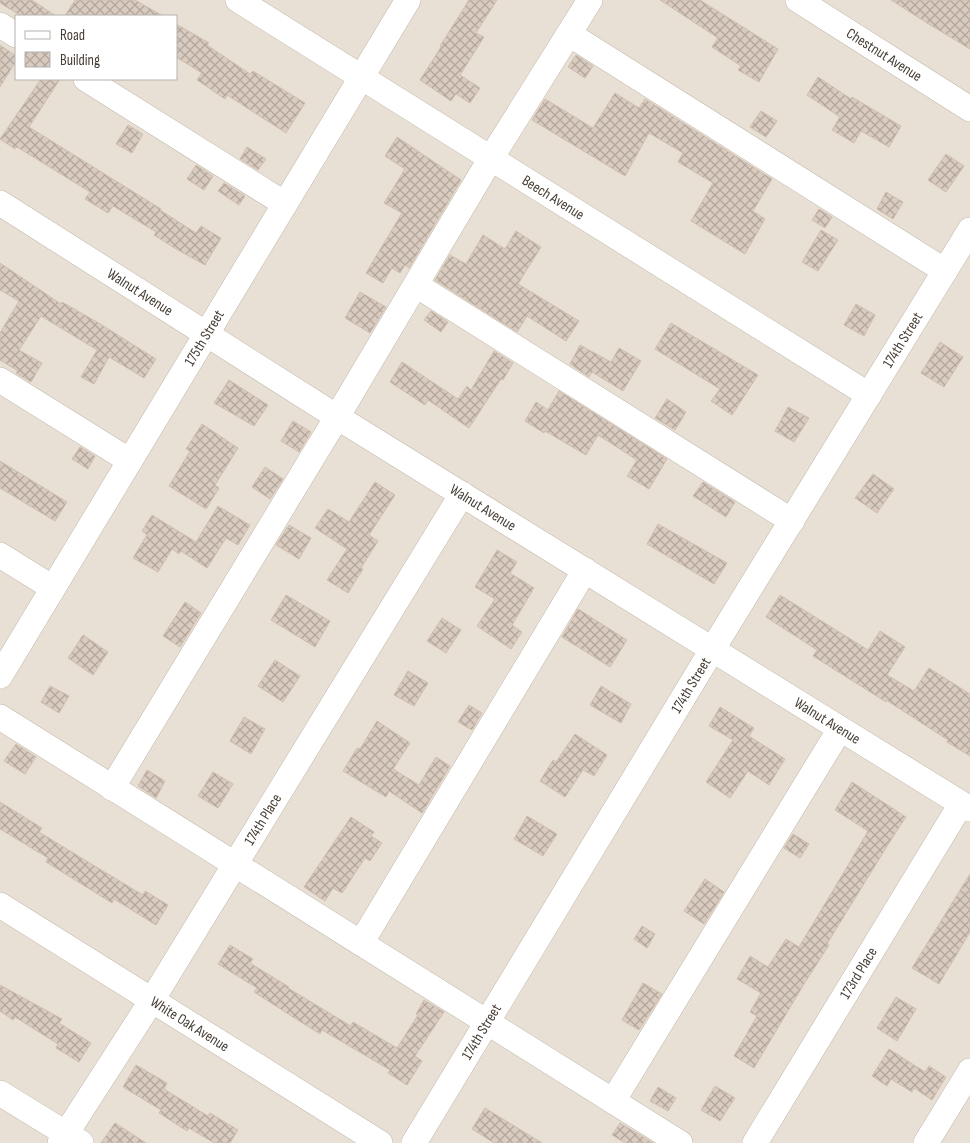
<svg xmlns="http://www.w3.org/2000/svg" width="970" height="1143" font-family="'Sofia Sans Condensed',sans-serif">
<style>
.residential{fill:#e8e0d5;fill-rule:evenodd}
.building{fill:url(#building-cross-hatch);stroke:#d1bfaf}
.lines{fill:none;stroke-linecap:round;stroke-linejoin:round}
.minor-casing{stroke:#c3b8ac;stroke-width:26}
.minor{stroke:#fff;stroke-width:25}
.labels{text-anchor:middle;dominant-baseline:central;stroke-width:5;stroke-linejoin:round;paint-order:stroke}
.street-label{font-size:15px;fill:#473e35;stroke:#fff}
</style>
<defs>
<pattern id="building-cross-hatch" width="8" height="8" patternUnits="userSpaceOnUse" patternTransform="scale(1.25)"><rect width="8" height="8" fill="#d9cbbf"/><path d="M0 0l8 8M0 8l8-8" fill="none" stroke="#b2a69c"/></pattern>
</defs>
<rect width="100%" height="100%" fill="#f4eee7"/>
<path class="residential" d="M0,0H970V1143H0ZM16,16H176V79H16Z"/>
<g class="building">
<polygon points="0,0 32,0 56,16 21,16 0,3"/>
<polygon points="75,0 135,0 163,16 65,16"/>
<polygon points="469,0 497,0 476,33 484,37 460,75 480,88 470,103 456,94 451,101 420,80 441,47 440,46"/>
<polygon points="660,0 700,0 778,49 759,82 738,70 741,66 712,47 718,38"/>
<polygon points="891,0 970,0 970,49 927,23"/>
<polygon points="176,24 209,43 207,45 250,74 253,71 305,103 286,133 227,95 225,99 197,80 202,73 176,57"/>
<polygon points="0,45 16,56 16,61 0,87"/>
<polygon points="576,55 593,66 585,78 568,67"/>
<polygon points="818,77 851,99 852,97 901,126 889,147 861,131 854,143 832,130 840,117 807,95"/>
<polygon points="41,79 60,79 29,127 161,209 160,210 196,233 201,226 221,238 205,265 176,249 154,235 156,232 113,206 108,213 85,199 90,192 17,147 15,149 0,139"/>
<polygon points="615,93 639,108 645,99 772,179 753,211 765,219 745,254 691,221 713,183 678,162 683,153 649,133 625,176 532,120 545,99 593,128"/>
<polygon points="761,111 777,121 766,137 750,127"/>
<polygon points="128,125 143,134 132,153 116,144"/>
<polygon points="397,137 461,180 409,268 405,265 400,273 392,268 383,283 366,273 402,213 384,203 405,169 385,156"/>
<polygon points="247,147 266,159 258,170 240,159"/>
<polygon points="946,154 964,166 946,192 928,180"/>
<polygon points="196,165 213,176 204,190 187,179"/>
<polygon points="224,183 245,196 239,205 218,191"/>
<polygon points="886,192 903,202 893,219 877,209"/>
<polygon points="819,209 832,217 825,228 812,220"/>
<polygon points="821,230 838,240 818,271 802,262"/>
<polygon points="516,231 541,247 518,284 579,321 566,341 527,316 517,332 435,280 450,255 466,264 483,235 505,249"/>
<polygon points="0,263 61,304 62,302 97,322 156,359 144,378 109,357 94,384 81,377 97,350 41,316 19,350 42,363 31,382 16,373 18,371 0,360 0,333 19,301 0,290"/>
<polygon points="360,292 386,307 370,333 345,318"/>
<polygon points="856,304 875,315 864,336 844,325"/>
<polygon points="431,311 448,322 441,332 424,320"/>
<polygon points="671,323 758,375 732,415 711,401 720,389 655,349"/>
<polygon points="940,342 963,357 944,387 921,373"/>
<polygon points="580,345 611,362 619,348 641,361 623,391 592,372 589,377 570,364"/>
<polygon points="494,351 513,363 503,380 501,379 469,428 428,400 425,405 390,382 402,362 458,399 467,386 471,390"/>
<polygon points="229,380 268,405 254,426 214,403"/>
<polygon points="559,391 667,459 649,489 627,476 637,460 598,435 586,455 545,431 544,433 525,421 536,402 548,410"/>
<polygon points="667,399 686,412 675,430 655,418"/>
<polygon points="788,407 809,418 794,442 775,431"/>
<polygon points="293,421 311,432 299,452 281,441"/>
<polygon points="202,424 238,448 215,485 219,488 206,509 169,486 190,451 186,449"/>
<polygon points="80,447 95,456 88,469 72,459"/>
<polygon points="0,461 67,502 55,521 0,488"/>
<polygon points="265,467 283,479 270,499 252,487"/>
<polygon points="873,474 894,489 877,513 855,498"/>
<polygon points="375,482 395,495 369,535 378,541 361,568 363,569 348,593 327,580 347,549 315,528 328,509 349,522"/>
<polygon points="703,482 735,502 726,517 693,496"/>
<polygon points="218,506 250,525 238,545 226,538 207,568 181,551 179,554 172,549 158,572 133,558 147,535 142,531 152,515 196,542"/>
<polygon points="658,524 727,563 714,584 647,544"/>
<polygon points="289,525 311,538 299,559 276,545"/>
<polygon points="497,550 517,562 510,573 534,588 512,625 522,632 511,649 477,626 495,599 475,587"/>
<polygon points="286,595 330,621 315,647 271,620"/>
<polygon points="780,595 868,650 880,631 905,647 887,675 914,691 929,668 970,694 970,756 947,742 948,740 886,700 886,702 813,656 817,650 766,617"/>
<polygon points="185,602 201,613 180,647 163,636"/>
<polygon points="578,609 627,640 610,667 562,637"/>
<polygon points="442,618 461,630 446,653 427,641"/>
<polygon points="83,635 108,652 93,675 68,658"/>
<polygon points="275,660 300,676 283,702 258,686"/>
<polygon points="408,671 428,683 414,706 394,695"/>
<polygon points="50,686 69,696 59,713 41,702"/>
<polygon points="601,686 631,704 621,723 590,705"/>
<polygon points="469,705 482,713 472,730 458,722"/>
<polygon points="720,707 754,728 749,736 785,759 769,785 748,771 730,798 706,782 733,740 709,726"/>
<polygon points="244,717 265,729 251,754 230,741"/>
<polygon points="377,721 410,743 393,769 419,785 436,757 450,766 422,813 389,791 386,797 343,771 357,748 360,749"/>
<polygon points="575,734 607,755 594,776 583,770 565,797 540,781 553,760 556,762"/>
<polygon points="16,744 36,757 25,774 4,761"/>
<polygon points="147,770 165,781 156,798 138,786"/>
<polygon points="213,772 233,784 218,808 198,796"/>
<polygon points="852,782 906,817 889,843 827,944 829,945 804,984 754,1068 734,1056 757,1016 750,1012 761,993 737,979 750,956 768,967 786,939 799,947 844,872 868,831 835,810"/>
<polygon points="0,802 42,828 39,832 93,865 143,895 145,891 168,905 156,925 114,899 112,903 46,862 48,858 0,829"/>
<polygon points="527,816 557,834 543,856 514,839"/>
<polygon points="351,817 374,832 371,836 382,843 370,861 365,858 342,893 333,888 325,901 304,887"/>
<polygon points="793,834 809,844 800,858 784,848"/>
<polygon points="970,874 970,932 939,984 912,968"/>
<polygon points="705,879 724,892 704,924 684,911"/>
<polygon points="642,926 655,934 647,948 634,939"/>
<polygon points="230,945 253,959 250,963 289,987 288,988 351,1026 353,1022 397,1048 418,1015 416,1014 424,1000 444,1012 415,1056 422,1061 407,1085 388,1073 390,1070 322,1030 320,1034 296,1019 254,992 257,988 218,964"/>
<polygon points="643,983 662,994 639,1030 622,1020"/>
<polygon points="0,985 62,1019 59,1023 91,1043 79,1062 56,1048 58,1044 15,1017 13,1020 0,1011"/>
<polygon points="896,997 916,1009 897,1041 877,1028"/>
<polygon points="889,1049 925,1072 929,1066 946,1077 932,1100 914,1088 912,1092 891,1079 887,1086 872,1076"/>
<polygon points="136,1065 167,1083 164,1089 208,1116 210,1113 238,1130 230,1143 214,1143 189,1128 187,1131 159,1113 161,1110 123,1087"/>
<polygon points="715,1086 735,1098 720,1121 701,1110"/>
<polygon points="658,1087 676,1098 668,1111 650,1101"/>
<polygon points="485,1108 542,1143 494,1143 472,1129"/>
<polygon points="115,1123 146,1143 101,1143"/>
<polygon points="620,1123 653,1143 625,1143 612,1135"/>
</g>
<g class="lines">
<g class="minor-casing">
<g id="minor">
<path id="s1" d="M238,0L869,395"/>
<path id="s2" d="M798,0L970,109"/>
<polyline points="0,25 16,35"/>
<polyline points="569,34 945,271"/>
<polyline points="86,79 285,204"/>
<path id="s3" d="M0,203L337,417L970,809"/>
<polyline points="416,285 792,521"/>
<polyline points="0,380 130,461"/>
<polyline points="0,555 53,588"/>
<path id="s4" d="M0,676L408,0"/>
<polyline points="0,717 680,1143"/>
<polyline points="112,788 337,417 491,158 590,0"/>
<path id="s5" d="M0,905L380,1143"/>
<polyline points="361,943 585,570"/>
<polyline points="0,1093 81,1143"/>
<polyline points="613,1101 840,729"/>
<path id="s6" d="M60,1143L152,1000L462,494"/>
<path id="s7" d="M414,1143L712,650L970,230"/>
<path id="s8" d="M755,1143L961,804"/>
<polyline points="926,1143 970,1071"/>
</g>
</g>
<use href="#minor" class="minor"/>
</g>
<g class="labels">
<g class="street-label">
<text stroke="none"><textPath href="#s2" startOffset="102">Chestnut Avenue</textPath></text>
<text stroke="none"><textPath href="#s1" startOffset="372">Beech Avenue</textPath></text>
<text stroke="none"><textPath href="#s3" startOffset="166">Walnut Avenue</textPath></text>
<text stroke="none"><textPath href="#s4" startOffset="395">175th Street</textPath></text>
<text stroke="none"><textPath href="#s7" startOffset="940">174th Street</textPath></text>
<text stroke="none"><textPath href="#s3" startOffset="571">Walnut Avenue</textPath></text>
<text stroke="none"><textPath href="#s7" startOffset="535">174th Street</textPath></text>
<text stroke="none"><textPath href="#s3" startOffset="976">Walnut Avenue</textPath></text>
<text stroke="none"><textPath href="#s6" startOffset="382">174th Place</textPath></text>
<text stroke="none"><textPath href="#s8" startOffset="199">173rd Place</textPath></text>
<text stroke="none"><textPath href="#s5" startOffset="224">White Oak Avenue</textPath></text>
<text stroke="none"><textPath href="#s7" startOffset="130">174th Street</textPath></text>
</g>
</g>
<rect x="15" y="15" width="162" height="65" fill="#ffffff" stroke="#b5b2ae"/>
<rect x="25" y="31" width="25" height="8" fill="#ffffff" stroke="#b5b2ae"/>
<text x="60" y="40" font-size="15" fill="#473e35">Road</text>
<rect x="25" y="52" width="25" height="15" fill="url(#building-cross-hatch)" stroke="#b5b2ae"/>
<text x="60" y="65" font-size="15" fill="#473e35">Building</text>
</svg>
